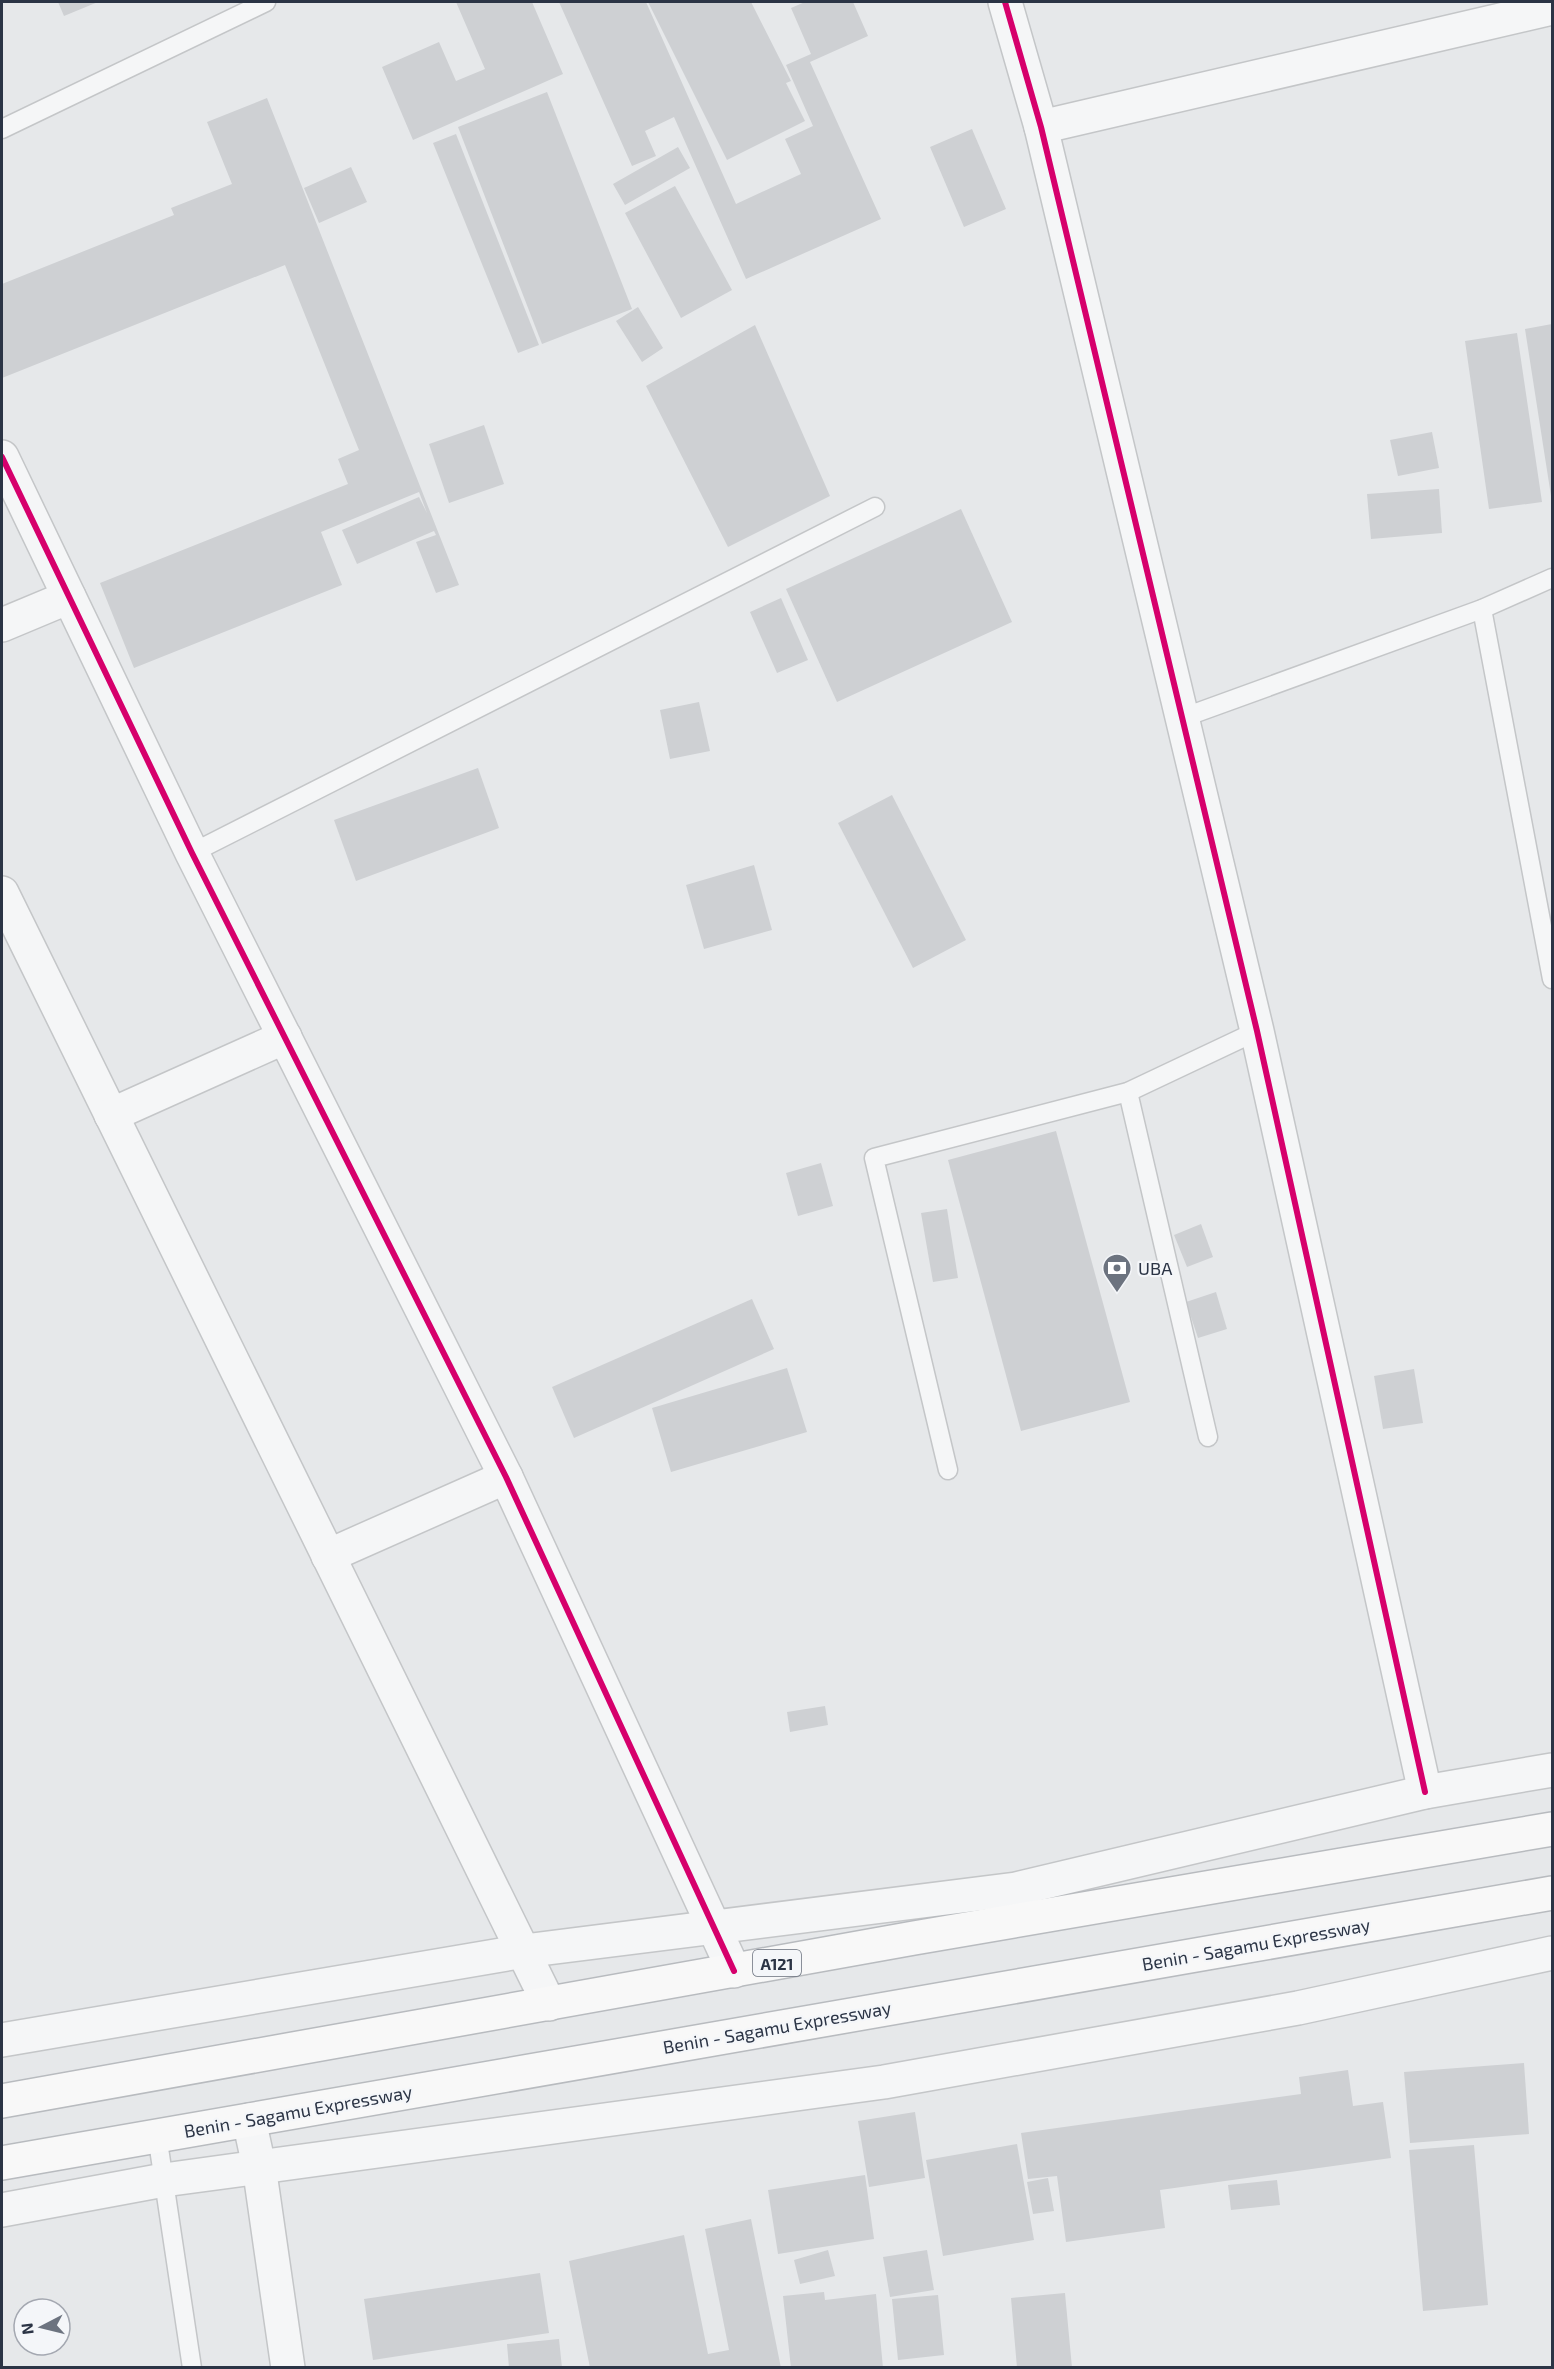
<svg xmlns="http://www.w3.org/2000/svg" width="1554" height="2369" font-family="'Exo 2',sans-serif">
<style>
.building{fill:#ced0d3}
.lines{fill:none;stroke-linecap:round;stroke-linejoin:round}
.lane-casing{stroke:#c4c6c8;stroke-width:21}
.street-casing{stroke:#c4c6c8;stroke-width:36}
.highway-casing{stroke:#b8bbbf;stroke-width:36}
.lane{stroke:#f5f6f7;stroke-width:18}
.street{stroke:#f5f6f7;stroke-width:33}
.highway{stroke:#f8f8f8;stroke-width:33}
.cycleway-casing{stroke:#f4f6f9;stroke-width:10}
.cycleway{stroke:#d6006c;stroke-width:6}
.labels{text-anchor:middle;dominant-baseline:central;stroke-width:4.5;stroke-linejoin:round;paint-order:stroke}
.shield{fill:#f4f6f9;stroke:#676e7b;stroke-width:1.5}
.shield-label{font-size:16px;font-weight:bold;fill:#2b3445}
.poi-label{font-size:18px;fill:#2b3445;stroke:#f4f6f9;text-anchor:start}
.street-label{font-size:18px;fill:#2b3445;stroke:#f4f6f9}
</style>
<rect width="100%" height="100%" fill="#e6e8ea"/>
<g class="building">
<polygon points="58,2 98,2 64,16"/>
<polygon points="456,2 532,2 563,74 413,140 382,67 439,42 456,81 485,69"/>
<polygon points="559,2 646,2 736,204 801,174 785,139 813,126 786,65 811,54 791,8 805,2 853,2 868,36 810,62 881,219 746,279 674,117 645,131 656,156 632,166"/>
<polygon points="648,2 751,2 791,81 786,83 805,121 727,160"/>
<polygon points="547,92 632,309 542,344 458,127"/>
<polygon points="267,98 459,585 436,593 416,542 436,535 434,531 357,564 342,530 419,497 427,513 419,492 321,532 342,585 134,668 100,583 348,484 338,459 359,450 285,265 2,378 2,284 174,215 171,208 232,184 207,122"/>
<polygon points="972,129 1006,209 964,227 930,147"/>
<polygon points="456,134 539,345 518,353 433,143"/>
<polygon points="678,147 690,168 625,205 613,184"/>
<polygon points="351,167 367,202 319,223 304,188"/>
<polygon points="675,186 732,290 681,318 625,213"/>
<polygon points="638,307 663,348 642,362 616,321"/>
<polygon points="1552,324 1552,495 1551,496 1525,329"/>
<polygon points="755,325 830,496 728,547 646,386"/>
<polygon points="1517,333 1542,502 1489,509 1465,341"/>
<polygon points="484,425 504,484 449,503 429,444"/>
<polygon points="1432,432 1439,468 1398,476 1390,440"/>
<polygon points="1439,489 1442,533 1371,539 1367,494"/>
<polygon points="961,509 1012,622 837,702 786,589"/>
<polygon points="781,598 808,660 777,673 750,612"/>
<polygon points="699,702 710,751 670,759 660,710"/>
<polygon points="478,768 499,828 356,881 334,820"/>
<polygon points="892,795 966,940 913,968 838,823"/>
<polygon points="754,865 772,930 704,949 686,885"/>
<polygon points="1056,1131 1130,1402 1021,1431 948,1160"/>
<polygon points="821,1163 833,1206 798,1216 786,1173"/>
<polygon points="947,1209 958,1278 933,1282 921,1213"/>
<polygon points="1201,1224 1213,1257 1187,1267 1174,1235"/>
<polygon points="1216,1292 1227,1329 1198,1338 1186,1302"/>
<polygon points="752,1299 774,1349 574,1438 552,1387"/>
<polygon points="787,1368 807,1432 671,1472 652,1408"/>
<polygon points="1414,1369 1423,1423 1383,1429 1374,1376"/>
<polygon points="825,1706 828,1725 790,1732 787,1712"/>
<polygon points="1524,2063 1529,2134 1410,2143 1404,2072"/>
<polygon points="1348,2070 1353,2106 1383,2102 1391,2158 1160,2190 1165,2228 1066,2242 1057,2176 1028,2179 1021,2133 1301,2094 1299,2077"/>
<polygon points="915,2112 925,2178 869,2187 858,2121"/>
<polygon points="1017,2144 1034,2240 943,2256 926,2160"/>
<polygon points="1474,2145 1488,2305 1423,2311 1409,2150"/>
<polygon points="865,2175 874,2239 778,2254 768,2190"/>
<polygon points="1048,2178 1054,2211 1033,2214 1027,2182"/>
<polygon points="1277,2180 1280,2205 1231,2210 1228,2185"/>
<polygon points="751,2219 781,2368 590,2368 569,2261 684,2235 708,2354 729,2350 705,2229"/>
<polygon points="828,2250 835,2276 800,2284 794,2260"/>
<polygon points="927,2250 934,2290 890,2297 883,2257"/>
<polygon points="540,2273 549,2333 373,2360 364,2299"/>
<polygon points="824,2292 825,2300 876,2294 883,2368 791,2368 783,2296"/>
<polygon points="1065,2293 1072,2368 1017,2368 1011,2298"/>
<polygon points="938,2295 944,2355 898,2360 892,2299"/>
<polygon points="559,2339 562,2368 509,2368 507,2344"/>
</g>
<g class="lines">
<g class="lane-casing">
<g id="lane">
<polyline points="2,129 266,2"/>
<polyline points="1482,609 1552,979"/>
<polyline points="1182,718 1482,609 1552,578"/>
<polyline points="192,853 875,507"/>
<polyline points="1128,1092 1208,1437"/>
<polyline points="948,1470 874,1158 1128,1092 1257,1031"/>
<polyline points="157,2135 192,2368"/>
</g>
</g>
<g class="street-casing">
<g id="street">
<polyline points="1005,2 1041,127 1257,1031 1425,1792"/>
<polyline points="1041,127 1552,8"/>
<polyline points="2,457 192,853 506,1477 734,1971"/>
<polyline points="2,625 69,597"/>
<polyline points="2,893 549,2004"/>
<polyline points="111,1115 285,1037"/>
<polyline points="328,1556 506,1477"/>
<polyline points="2,2040 524,1951 1016,1889 1425,1792 1552,1770"/>
<polyline points="249,2120 259,2166 288,2368"/>
<polyline points="2,2210 164,2180 884,2082 1298,2008 1552,1953"/>
</g>
</g>
<g class="highway-casing">
<g id="highway">
<polyline points="2,2101 914,1938 1552,1829"/>
<polyline points="2,2163 1552,1893"/>
</g>
</g>
<use href="#lane" class="lane"/>
<use href="#street" class="street"/>
<use href="#highway" class="highway"/>
<g class="cycleway-casing">
<g id="cycleway">
<polyline points="1005,2 1041,127 1257,1031 1425,1792"/>
<polyline points="2,457 192,853 506,1477 734,1971"/>
</g>
</g>
<use href="#cycleway" class="cycleway"/>
</g>
<defs>
<g id="bank-pin" transform="scale(1.5)"><path d="M0 17L-7.5 6A9.5 9.5 0 1 1 7.5 6Z" fill="#6c737f" stroke="#f4f6f9"/><path d="M-6-4H6V4H-6ZM0-2.3a2.3 2.3 0 1 0 0 4.6a2.3 2.3 0 1 0 0-4.6Z" fill="#fff"/></g>
</defs>
<g fill-rule="evenodd">
<use href="#bank-pin" x="1117" y="1268"/>
</g>
<g class="labels">
<rect class="shield" x="753" y="1950" width="48" height="26" rx="4.5"/>
<g class="shield-label">
<text x="777" y="1963">A121</text>
</g>
<g class="poi-label">
<text x="1138" y="1268">UBA</text>
</g>
<g class="street-label">
<text transform="translate(1256 1944) rotate(-10)">Benin - Sagamu Expressway</text>
<text transform="translate(777 2027) rotate(-10)">Benin - Sagamu Expressway</text>
<text transform="translate(298 2111) rotate(-10)">Benin - Sagamu Expressway</text>
</g>
</g>
<rect width="1554" height="2369" fill="none" stroke="#2b3445" stroke-width="6"/>
<g transform="translate(42 2327) rotate(263)"><circle r="28" fill="#f4f6f9" stroke="#a4a8b1" stroke-width="1.5"/>
<path d="M0-4.5L10 22L0 15L-10 22Z" fill="#6c737f"/>
<text y="-9" font-size="16" font-weight="bold" text-anchor="middle" fill="#2b3445">N</text>
</g>
</svg>
